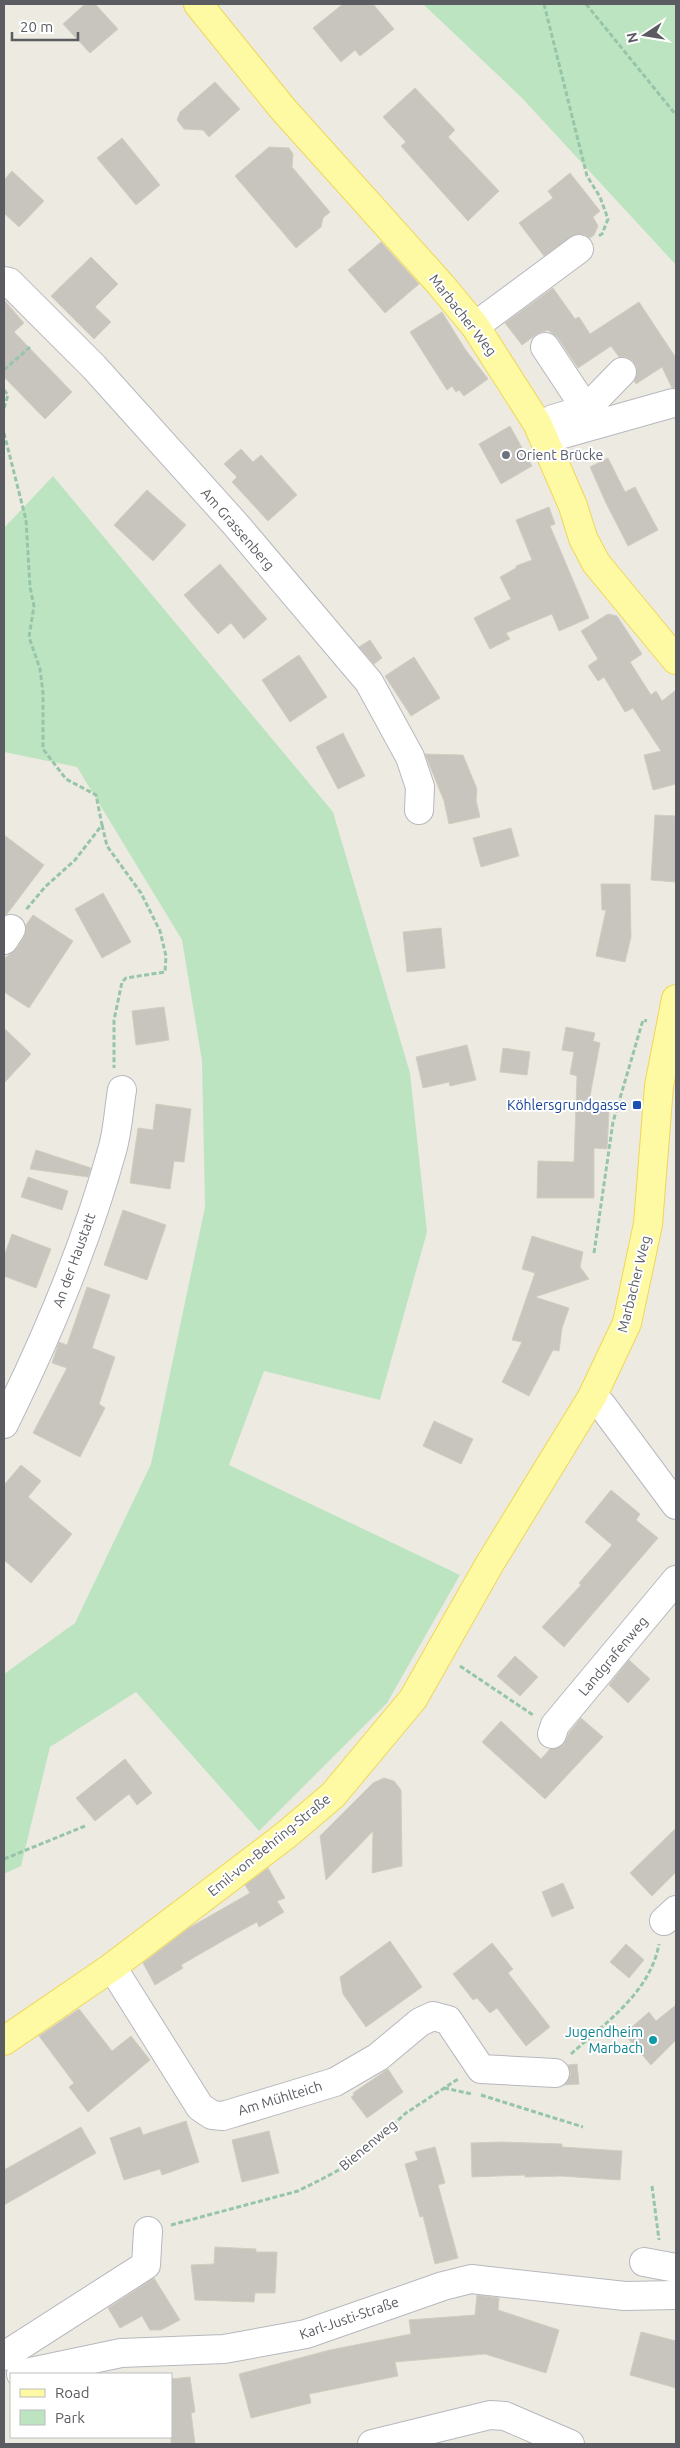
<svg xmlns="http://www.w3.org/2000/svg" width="680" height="2448" font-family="Ubuntu,sans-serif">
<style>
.green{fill:#bde4c1}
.building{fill:#c8c5be;stroke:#d1cdbf}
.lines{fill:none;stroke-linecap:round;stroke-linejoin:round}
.minor-casing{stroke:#b7b8be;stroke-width:30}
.major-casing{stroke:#f0d656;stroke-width:30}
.path{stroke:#96c5a9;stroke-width:3;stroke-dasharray:5 2.5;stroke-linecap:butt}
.minor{stroke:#fff;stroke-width:28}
.major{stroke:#fefaa4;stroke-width:28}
.worship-dot{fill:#6b7280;stroke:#fff;stroke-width:2}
.transit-dot{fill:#1a4fb4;stroke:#fff;stroke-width:2}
.culture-dot{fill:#0f9aa8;stroke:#fff;stroke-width:2}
.labels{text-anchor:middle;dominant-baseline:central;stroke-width:4;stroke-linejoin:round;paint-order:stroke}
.street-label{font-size:14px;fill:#5a5c62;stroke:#fff}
.worship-label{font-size:14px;fill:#5b616d;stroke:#fff;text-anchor:start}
.transit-label{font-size:14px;fill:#164399;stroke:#fff;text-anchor:end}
.culture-label{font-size:14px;fill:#0d838f;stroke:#fff;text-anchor:end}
</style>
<rect width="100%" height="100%" fill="#edebe1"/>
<g class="green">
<polygon points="423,4 676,4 676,265 522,98"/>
<polygon points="53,476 333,812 410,1073 427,1232 380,1400 264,1371 229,1465 460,1575 387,1703 259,1831 136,1692 50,1747 21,1866 4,1874 4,1674 75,1623 151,1464 205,1207 202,1061 182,940 77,767 4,752 4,528"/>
</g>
<g class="building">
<polygon points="85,4 95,4 118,29 90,53 63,24"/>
<polygon points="343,4 373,4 394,29 360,56 355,50 341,62 313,28"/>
<polygon points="215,82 240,109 209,137 203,130 184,129 177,120 180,112"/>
<polygon points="415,88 455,130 448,137 499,191 468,221 401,146 406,142 383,117"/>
<polygon points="122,138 160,185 136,205 97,158"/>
<polygon points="269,147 289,148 293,154 292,167 330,212 323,218 321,227 296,248 235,176"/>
<polygon points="12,171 44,201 19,227 4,213 4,180"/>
<polygon points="570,173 600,211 593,217 598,226 594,235 590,238 585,235 577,234 544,256 519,223 553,198 548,191"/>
<polygon points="381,242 419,284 385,313 348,270"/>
<polygon points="91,257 118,284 95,307 111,322 94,339 51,296"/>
<polygon points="553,288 575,319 579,317 590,334 639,302 676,358 676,388 672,388 662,367 636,384 634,381 637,368 633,361 626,357 619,357 611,346 578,368 558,338 548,330 537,334 522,345 505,323"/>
<polygon points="4,300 24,323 14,332 72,392 45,419 4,377"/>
<polygon points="442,312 465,349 488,379 464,396 459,390 456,392 452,386 447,390 410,332"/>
<polygon points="510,426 532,466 501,484 479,444"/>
<polygon points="241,449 253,462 261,455 297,495 268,521 232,482 237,477 224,464"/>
<polygon points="608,458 625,492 635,487 658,530 628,546 606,503 590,467"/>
<polygon points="147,490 186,525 153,561 114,525"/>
<polygon points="549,507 555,524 550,526 589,618 559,631 552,614 506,633 510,639 490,649 474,618 511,599 500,577 516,568 516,566 532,560 516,520"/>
<polygon points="220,564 267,619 244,639 231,623 218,634 184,595"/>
<polygon points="608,614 617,616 642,654 630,662 651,695 656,691 662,701 676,690 676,784 653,790 644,755 661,751 633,708 625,712 604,677 598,681 588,666 598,659 581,631"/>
<polygon points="370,640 382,658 374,664 359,647"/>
<polygon points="299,655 327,697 290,722 262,680"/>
<polygon points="414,657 440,698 411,716 385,676"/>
<polygon points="343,733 365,776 338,789 316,747"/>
<polygon points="425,754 463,755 477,789 476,800 480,817 449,824 444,801"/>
<polygon points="655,815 676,816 676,882 651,880"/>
<polygon points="511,828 519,856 481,867 473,838"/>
<polygon points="4,835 44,865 7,914 4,915"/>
<polygon points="601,884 630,884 631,937 625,962 596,956 606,910 602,910"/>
<polygon points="103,893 131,942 102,958 75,909"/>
<polygon points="33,915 73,941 29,1008 4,992 4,959 17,948 24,937 26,925"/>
<polygon points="441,928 445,968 407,972 403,932"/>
<polygon points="164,1007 169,1040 136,1045 132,1011"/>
<polygon points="566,1027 595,1033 593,1041 600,1043 589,1101 595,1101 595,1109 609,1110 607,1149 594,1148 594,1198 537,1198 538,1161 574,1162 577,1076 570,1074 574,1052 562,1050"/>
<polygon points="4,1028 31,1054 4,1083"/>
<polygon points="467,1045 476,1080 450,1086 449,1082 423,1088 416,1057"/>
<polygon points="503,1048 530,1052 527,1075 500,1072"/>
<polygon points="156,1104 191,1109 184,1162 174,1161 170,1189 130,1183 138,1128 153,1130"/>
<polygon points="36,1150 91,1168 88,1177 30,1169"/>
<polygon points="28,1177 68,1191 62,1210 21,1197"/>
<polygon points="123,1210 166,1225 147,1280 104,1265"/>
<polygon points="12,1234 51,1249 36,1288 4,1276 4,1256"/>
<polygon points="532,1236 583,1252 580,1267 589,1279 535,1297 569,1308 562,1328 559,1351 553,1350 529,1396 502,1382 522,1342 512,1340 535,1273 522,1269"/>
<polygon points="87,1287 110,1295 92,1348 115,1357 99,1404 105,1408 80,1457 33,1433 67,1368 52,1363 59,1342 67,1345"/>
<polygon points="434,1421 473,1439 461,1464 423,1446"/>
<polygon points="21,1465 41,1481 28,1497 72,1534 31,1583 4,1560 4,1485"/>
<polygon points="611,1490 640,1514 636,1520 658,1538 564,1647 542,1627 581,1585 579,1583 612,1545 585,1522"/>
<polygon points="515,1656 538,1677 520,1696 497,1676"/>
<polygon points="629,1660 650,1679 628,1703 609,1685"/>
<polygon points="581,1718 603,1737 545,1799 482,1742 501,1721 541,1759 550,1749 563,1745 569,1733"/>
<polygon points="125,1759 152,1793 137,1805 129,1794 95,1821 76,1798"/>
<polygon points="384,1778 394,1781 401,1790 402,1866 372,1873 373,1831 326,1880 320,1836 373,1783"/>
<polygon points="676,1828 676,1872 652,1896 630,1873"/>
<polygon points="268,1868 285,1898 277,1901 284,1912 259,1927 257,1922 226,1939 181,1965 183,1968 155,1985 143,1963 189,1928 250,1893 245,1885"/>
<polygon points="563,1883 574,1908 552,1917 542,1892"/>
<polygon points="390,1941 422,1987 366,2027 343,1994 340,1977"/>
<polygon points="492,1943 513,1969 508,1973 550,2027 526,2046 497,2008 490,2013 477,1998 473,2000 453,1974"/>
<polygon points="626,1944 644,1960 629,1978 610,1962"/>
<polygon points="676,2005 676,2040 651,2065 624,2034 649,2012 656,2021"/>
<polygon points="79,2009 112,2051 131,2036 150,2060 88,2112 69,2087 74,2083 39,2036"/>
<polygon points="577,2064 579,2084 564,2085 571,2074 568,2065"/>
<polygon points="388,2069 403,2092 367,2118 351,2097 354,2095 353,2093"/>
<polygon points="186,2121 199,2162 162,2175 160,2169 124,2180 110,2138 140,2127 143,2135"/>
<polygon points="81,2127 96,2153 4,2205 4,2170"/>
<polygon points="269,2131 279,2173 242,2182 232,2140"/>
<polygon points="502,2142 562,2144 562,2147 622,2151 620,2180 561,2176 525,2177 525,2175 472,2177 471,2143"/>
<polygon points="435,2147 445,2183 438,2185 458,2258 435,2264 423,2216 420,2217 405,2164 418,2160 415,2152"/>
<polygon points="215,2247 256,2249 256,2252 277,2252 275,2293 255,2293 254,2302 195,2300 191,2265 214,2264"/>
<polygon points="154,2278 180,2320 161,2330 150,2330 142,2316 120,2328 108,2308"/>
<polygon points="477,2295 499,2298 498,2310 559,2330 546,2373 485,2354 395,2362 398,2376 309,2394 311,2403 251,2418 239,2374 330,2350 411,2334 409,2320 475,2315"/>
<polygon points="641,2332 676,2341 676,2388 630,2375"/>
<polygon points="190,2377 195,2412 191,2413 195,2444 171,2444 171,2379"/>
</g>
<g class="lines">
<g class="minor-casing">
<g id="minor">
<polyline points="4,281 9,282 94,367 237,526 369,682 410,757 420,787 419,810"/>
<polyline points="475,326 579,249"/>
<polyline points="545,347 586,409"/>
<polyline points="553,419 586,409 622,372"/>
<polyline points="545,439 673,403"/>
<polyline points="4,940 11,929"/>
<polyline points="592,1397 601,1404 676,1505"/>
<path d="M4,1424C48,1335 87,1242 113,1147C118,1128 119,1108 122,1090"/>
<polyline points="552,1734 555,1725 676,1580"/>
<polyline points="664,1921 676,1910"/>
<polyline points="112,1967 200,2107 212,2115 223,2116 335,2082 378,2057 420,2022 433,2016 448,2020 481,2069 555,2073"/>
<polyline points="644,2262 676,2268"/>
<polyline points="4,2356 146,2265 148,2231"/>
<polyline points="21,2374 121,2353 224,2349 306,2334 443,2286 471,2279 625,2296 676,2295"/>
<polyline points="372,2444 490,2415 505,2416 570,2444"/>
</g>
</g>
<g class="major-casing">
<g id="major">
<polyline points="198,4 283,109 441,285 475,326 537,423 573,506 583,538 596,563 676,660"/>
<polyline points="4,2041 112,1967 286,1835 333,1795 413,1699 489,1565 592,1397 627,1323 648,1224 659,1086 676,999"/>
</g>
</g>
<g class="path">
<polyline points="544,4 587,176 600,197 608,219 602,234 598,236"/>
<polyline points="586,4 676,115"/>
<polyline points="4,370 30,347"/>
<polyline points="4,390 8,395 4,408"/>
<polyline points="4,433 26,520 30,587 34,606 29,637 40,669 43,693 43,749 66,779 96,795 102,825 75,860 45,887 25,911"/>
<polyline points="102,825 107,846 141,893 160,931 166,956 165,972 126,978 122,982 114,1020 114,1068"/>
<polyline points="594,1253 613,1122 643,1020 647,1021"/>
<polyline points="460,1666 533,1715"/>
<polyline points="4,1859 85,1826"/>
<path d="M571,2054C605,2023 650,1993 659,1944"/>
<polyline points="444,2088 472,2094"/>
<polyline points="481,2095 583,2127"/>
<polyline points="652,2186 659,2240"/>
<polyline points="171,2225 298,2191 322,2179 348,2165 406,2113 458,2079"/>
</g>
<use href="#minor" class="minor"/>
<use href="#major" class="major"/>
</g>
<circle class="worship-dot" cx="506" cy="455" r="5"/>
<rect class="transit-dot" x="632" y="1100" width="10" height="10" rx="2.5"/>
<circle class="culture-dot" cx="653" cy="2040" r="5"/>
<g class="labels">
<g class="street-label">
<text transform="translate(463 315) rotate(52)">Marbacher Weg</text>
<text transform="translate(238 529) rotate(49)">Am Grassenberg</text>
<text transform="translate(74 1260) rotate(-70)">An der Haustatt</text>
<text transform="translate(634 1284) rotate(-76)">Marbacher Weg</text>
<text transform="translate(613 1656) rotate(-50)">Landgrafenweg</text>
<text transform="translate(269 1845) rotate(-39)">Emil-von-Behring-Straße</text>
<text transform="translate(280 2098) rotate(-17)">Am Mühlteich</text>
<text transform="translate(368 2145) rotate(-40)">Bienenweg</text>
<text transform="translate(349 2318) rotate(-19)">Karl-Justi-Straße</text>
</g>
<g class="worship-label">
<text x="516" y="455">Orient Brücke</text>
</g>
<g class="transit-label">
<text x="627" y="1105">Köhlersgrundgasse</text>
</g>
<g class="culture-label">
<text x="643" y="2032">Jugendheim<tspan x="643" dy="16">Marbach</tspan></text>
</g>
</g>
<rect width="680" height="2448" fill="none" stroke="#5a5c62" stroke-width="10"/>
<rect x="10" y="2373" width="162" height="65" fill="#ffffff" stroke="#bdbec0"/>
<rect x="20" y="2389" width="25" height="8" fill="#fefaa4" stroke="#bdbec0"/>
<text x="55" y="2398" font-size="15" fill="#5a5c62">Road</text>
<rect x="20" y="2410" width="25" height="15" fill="#bde4c1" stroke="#bdbec0"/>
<text x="55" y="2423" font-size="15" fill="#5a5c62">Park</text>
<g transform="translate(645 35) rotate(258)" stroke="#ffffff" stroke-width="4" paint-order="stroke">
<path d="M0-4L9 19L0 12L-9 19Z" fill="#5a5c62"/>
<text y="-8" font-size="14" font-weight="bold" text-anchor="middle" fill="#5a5c62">N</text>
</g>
<path d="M12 32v8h66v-8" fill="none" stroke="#5a5c62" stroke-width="2.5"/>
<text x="20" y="32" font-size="15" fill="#5a5c62" stroke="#ffffff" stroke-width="4" paint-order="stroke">20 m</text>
</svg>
